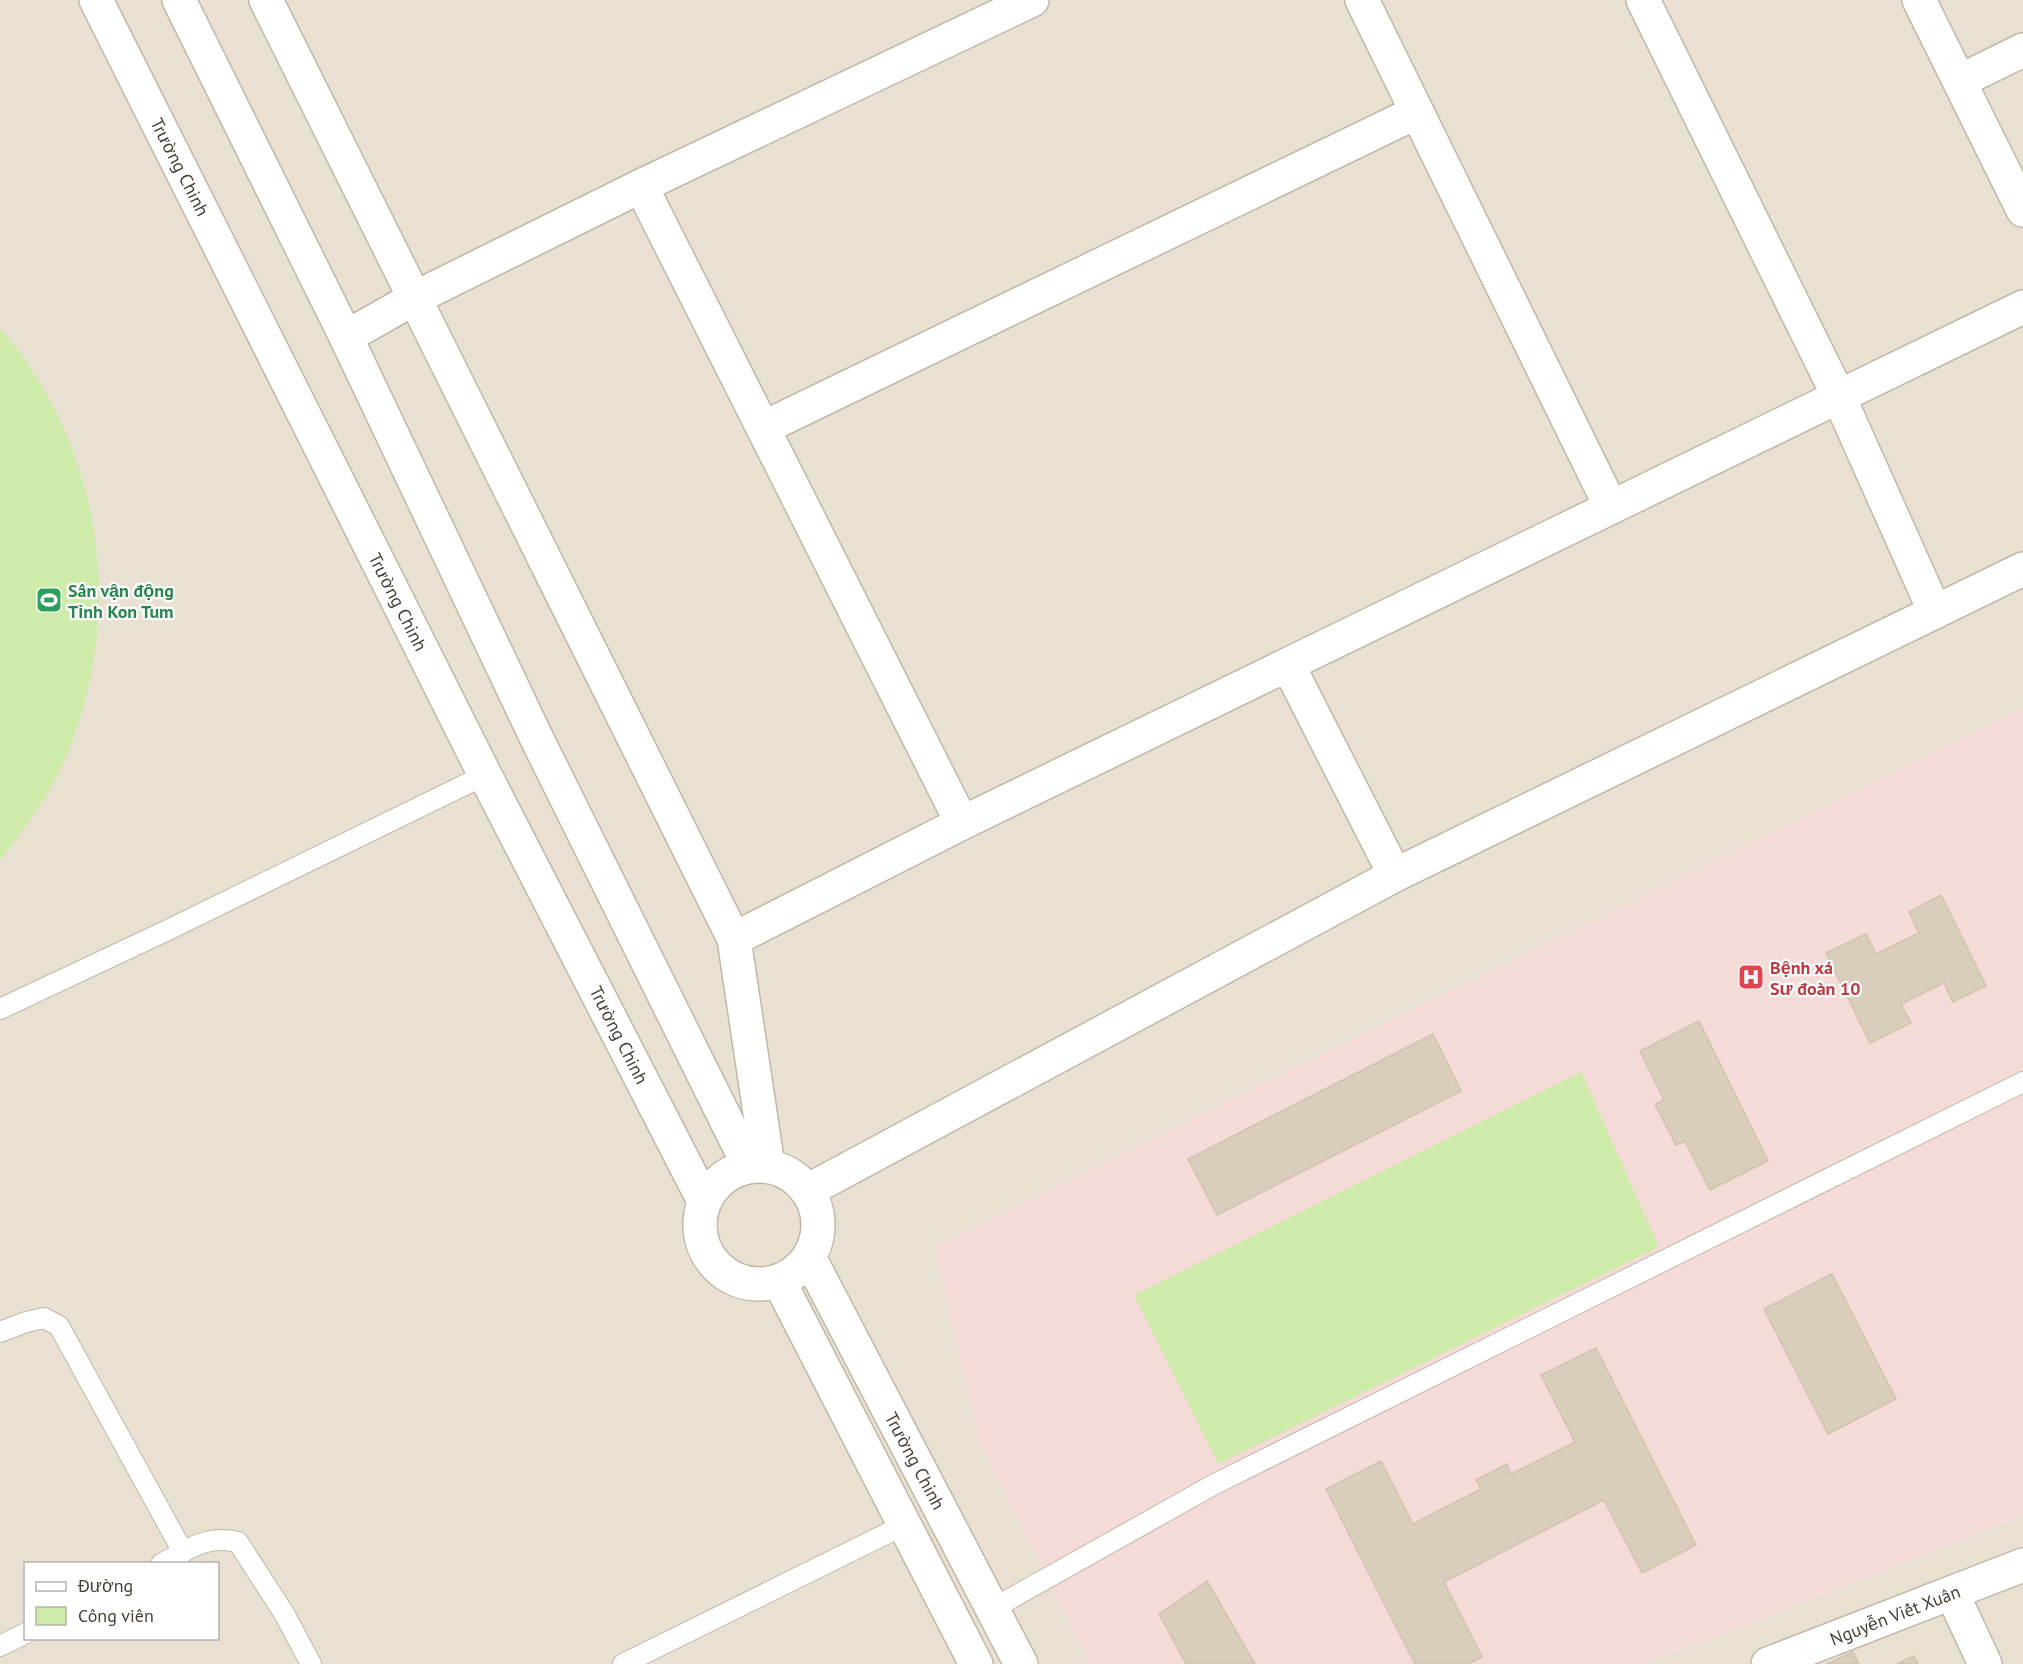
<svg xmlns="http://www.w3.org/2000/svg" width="2023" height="1664" font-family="'PT Sans',sans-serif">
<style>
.residential{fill:#e8e1d2;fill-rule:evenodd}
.medical{fill:#f5dbd7}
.green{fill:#cfebaa}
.building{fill:#d9cdbc;stroke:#d1c2ac;stroke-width:1.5}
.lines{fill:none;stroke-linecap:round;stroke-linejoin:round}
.service-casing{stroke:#c0b7a7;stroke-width:22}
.minor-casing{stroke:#c0b7a7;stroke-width:36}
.tertiary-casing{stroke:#c0b7a7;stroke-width:36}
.service{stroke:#fff;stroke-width:20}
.minor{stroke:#fff;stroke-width:33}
.tertiary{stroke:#fff;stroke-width:33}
.labels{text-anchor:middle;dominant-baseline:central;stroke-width:4.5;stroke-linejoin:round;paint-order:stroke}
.street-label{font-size:18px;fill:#473f34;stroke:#fff}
.leisure-label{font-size:18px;font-weight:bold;fill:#27864d;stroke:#fff;text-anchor:start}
.health-label{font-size:18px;font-weight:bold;fill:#be3a42;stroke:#fff;text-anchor:start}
</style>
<rect width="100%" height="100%" fill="#f4efe5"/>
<path class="residential" d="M0,0H2023V1664H0ZM26,1564H218V1638H26Z"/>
<polygon class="medical" points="2023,708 2023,1516 1644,1664 1089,1664 980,1443 935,1246"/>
<g class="green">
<path d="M0,329C24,354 42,385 58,416C109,522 112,643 68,752C52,791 26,827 0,860Z"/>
<polygon points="1581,1072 1659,1247 1218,1464 1134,1295"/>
</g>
<g class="building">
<polygon points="1941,895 1986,986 1953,1002 1944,983 1901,1004 1911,1023 1870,1043 1826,953 1866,934 1876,954 1919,933 1909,912"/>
<polygon points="1699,1021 1768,1161 1710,1190 1685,1141 1676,1145 1655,1104 1664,1100 1640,1051"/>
<polygon points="1433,1034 1461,1091 1217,1215 1188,1159"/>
<polygon points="1832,1274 1896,1399 1828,1434 1764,1309"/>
<polygon points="1596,1348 1696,1545 1642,1573 1604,1500 1444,1582 1482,1657 1468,1664 1415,1664 1326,1489 1381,1461 1413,1524 1481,1489 1476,1480 1507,1464 1511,1474 1575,1442 1541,1375"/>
<polygon points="1207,1581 1255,1664 1186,1664 1159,1614"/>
<polygon points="1853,1652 1859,1664 1827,1664"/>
<polygon points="1914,1656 1918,1664 1897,1664"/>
</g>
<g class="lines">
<g class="service-casing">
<g id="service">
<polyline points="0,1009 170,929 485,775"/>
<polyline points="0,1332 26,1322 44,1318 59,1326 183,1552"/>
<path d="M161,1564C188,1550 206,1534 238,1542L285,1615L311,1664"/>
<polyline points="992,1609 1213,1485 2023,1082"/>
<polyline points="0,1646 26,1633"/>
<polyline points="623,1664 892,1531"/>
</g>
</g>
<g class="minor-casing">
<g id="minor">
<polyline points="1362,0 1611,507"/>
<polyline points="1643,0 1839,397 1935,612"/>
<polyline points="1919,0 2023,210"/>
<polyline points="1960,81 2023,50"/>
<polyline points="641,186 962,823"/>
<polyline points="346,337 415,298 641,186 1032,0"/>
<polyline points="763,428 1417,112"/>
<polyline points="1288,665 1395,875"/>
<polyline points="734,939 962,823 2023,307"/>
<polyline points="807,1191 1395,875 2023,569"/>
<polyline points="1952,1593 1985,1664"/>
<polyline points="1768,1664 2023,1565"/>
</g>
</g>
<g class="tertiary-casing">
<g id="tertiary">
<polyline points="96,0 485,775 704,1201"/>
<polyline points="179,0 346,337 537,739 749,1166"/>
<polyline points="266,0 734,939 768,1166"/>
<circle cx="759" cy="1225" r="59"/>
<polyline points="809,1257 1021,1664"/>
<polyline points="779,1281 976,1664"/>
</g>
</g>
<use href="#service" class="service"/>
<use href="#minor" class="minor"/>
<use href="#tertiary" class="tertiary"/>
</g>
<defs>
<g id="stadium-square" transform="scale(1.35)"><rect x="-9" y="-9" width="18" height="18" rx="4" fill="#2e9e5b" stroke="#fff"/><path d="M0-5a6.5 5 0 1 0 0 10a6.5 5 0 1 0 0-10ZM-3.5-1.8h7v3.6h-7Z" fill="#fff"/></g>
<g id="hospital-square" transform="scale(1.35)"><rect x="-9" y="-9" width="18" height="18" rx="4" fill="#e0444e" stroke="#fff"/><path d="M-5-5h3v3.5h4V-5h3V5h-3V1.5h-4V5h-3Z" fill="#fff"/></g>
</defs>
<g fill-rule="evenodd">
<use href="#stadium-square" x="49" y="600"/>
<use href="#hospital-square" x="1751" y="977"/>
</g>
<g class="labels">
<g class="street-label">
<text transform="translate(180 167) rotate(63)">Trường Chinh</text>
<text transform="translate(398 602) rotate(63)">Trường Chinh</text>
<text transform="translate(619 1035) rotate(63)">Trường Chinh</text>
<text transform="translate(915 1461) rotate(62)">Trường Chinh</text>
<text transform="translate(1895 1615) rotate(-21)">Nguyễn Viết Xuân</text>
</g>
<g class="leisure-label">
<text x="68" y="590">Sân vận động<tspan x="68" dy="21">Tỉnh Kon Tum</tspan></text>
</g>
<g class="health-label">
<text x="1770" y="967">Bệnh xá<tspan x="1770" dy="21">Sư đoàn 10</tspan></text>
</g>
</g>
<rect x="24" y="1562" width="195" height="78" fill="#ffffff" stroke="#b5b2ae" stroke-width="1.5"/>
<rect x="36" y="1582" width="30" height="9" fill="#ffffff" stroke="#b5b2ae" stroke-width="1.5"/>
<text x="78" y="1592" font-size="18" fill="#473f34">Đường</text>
<rect x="36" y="1607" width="30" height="18" fill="#cfebaa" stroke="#b5b2ae" stroke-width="1.5"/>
<text x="78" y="1622" font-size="18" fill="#473f34">Công viên</text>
</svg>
